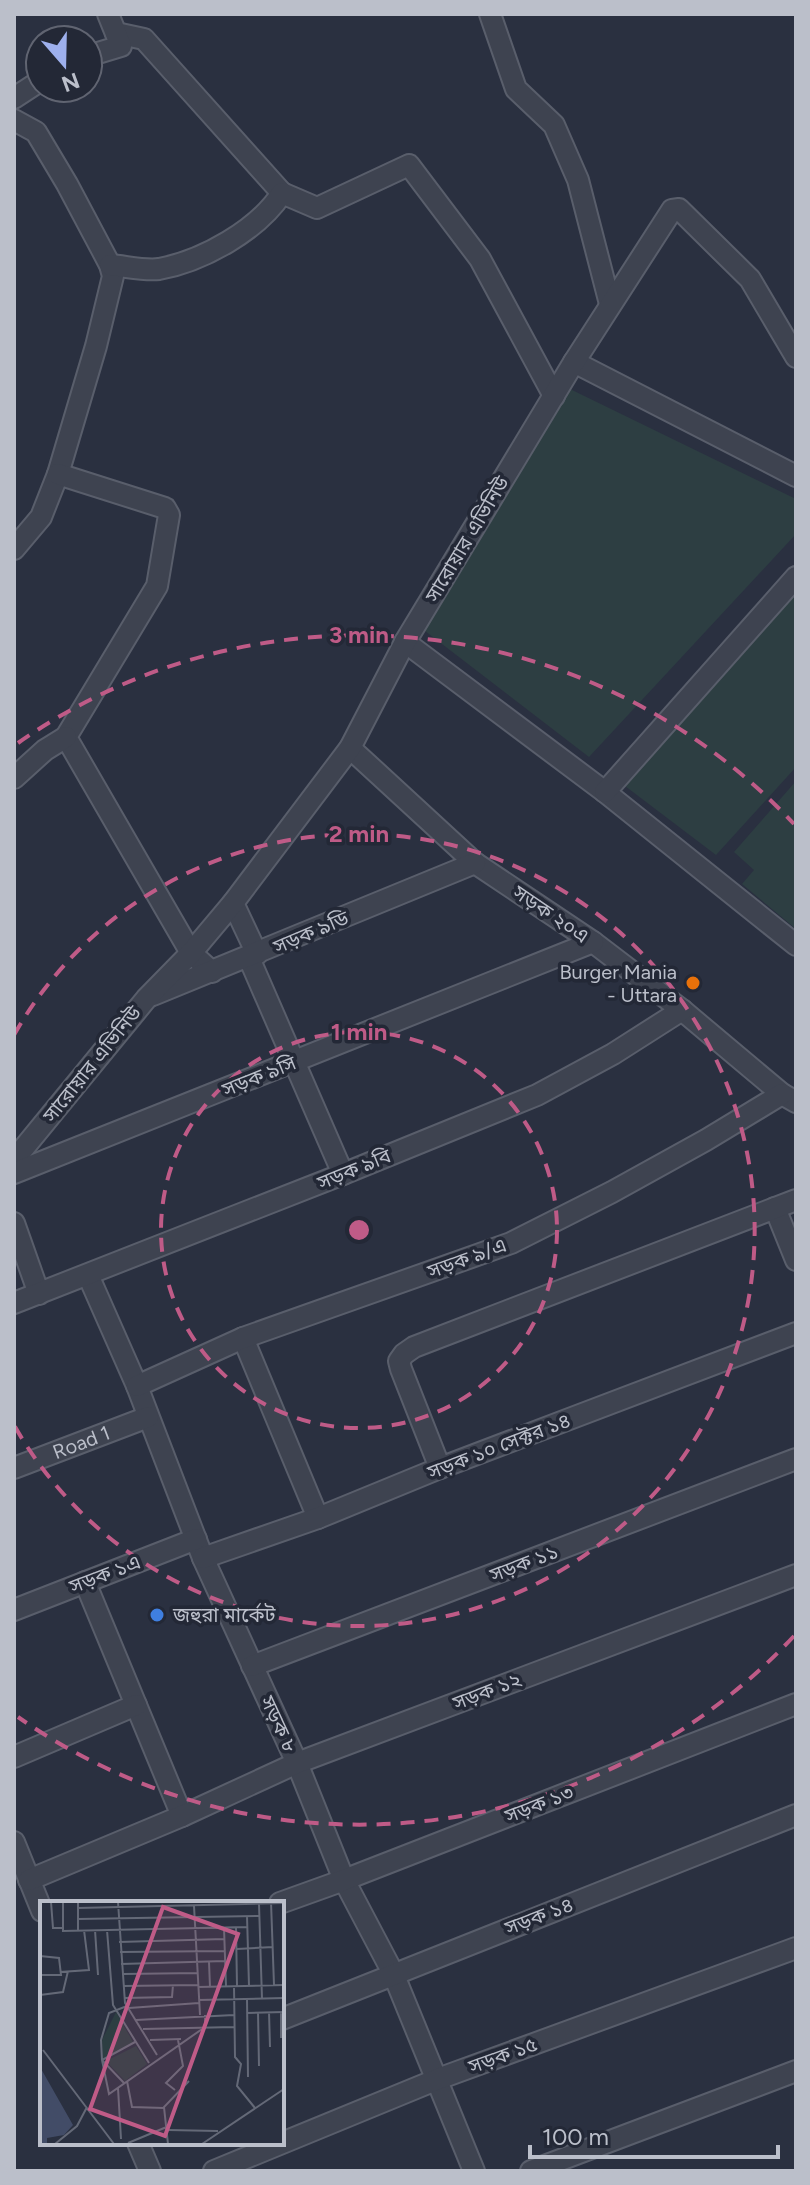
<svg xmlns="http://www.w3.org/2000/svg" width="810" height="2185" font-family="Figtree,'Noto Sans Bengali',sans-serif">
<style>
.green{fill:#2d3e42}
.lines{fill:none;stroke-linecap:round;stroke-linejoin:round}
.minor-casing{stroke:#595e6b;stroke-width:24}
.minor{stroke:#3e4350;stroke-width:20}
.ring{fill:none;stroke:#bf5b87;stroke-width:4;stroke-dasharray:14 10}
.food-dot{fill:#e8710a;stroke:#232836;stroke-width:3}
.shop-dot{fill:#3f7fe0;stroke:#232836;stroke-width:3}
.labels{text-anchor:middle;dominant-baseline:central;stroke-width:7;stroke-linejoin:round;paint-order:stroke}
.street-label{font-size:20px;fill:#bbbfca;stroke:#232836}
.poi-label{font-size:20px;fill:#bbbfca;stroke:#232836;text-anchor:end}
.inset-road{fill:none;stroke:#646977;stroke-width:2}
.view{fill:#bf5b87;fill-opacity:0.15;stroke:#bf5b87;stroke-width:4}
.inset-edge{fill:none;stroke:#bbbfca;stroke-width:4}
.centre{fill:#bf5b87;stroke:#232836;stroke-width:4}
.ring-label{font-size:24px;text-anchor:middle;font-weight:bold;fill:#bf5b87;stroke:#232836;stroke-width:7;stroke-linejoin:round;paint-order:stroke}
</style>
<rect width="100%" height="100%" fill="#2a3040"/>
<g class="green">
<polygon points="570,389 796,499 796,534 589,757 416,624"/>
<polygon points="796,593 796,767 716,855 625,786"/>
<polygon points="796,781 796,929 742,884 754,870 734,852"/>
</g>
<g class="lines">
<g class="minor-casing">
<g id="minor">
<polyline points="490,14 516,89 554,125 578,180 610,304"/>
<polyline points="116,33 144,39 282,193"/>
<polyline points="88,56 121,46 108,14"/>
<polyline points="14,98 40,81"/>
<polyline points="14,120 36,132 67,184 110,265 113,276 96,346 58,474 41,517 14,549"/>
<path d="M110,265C125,266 144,271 159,269C203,261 258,230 282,193L317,208L409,165L480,259L554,396"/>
<polyline points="574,362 796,476"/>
<polyline points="58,474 165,508 169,515 157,586 66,737 191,953 212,972"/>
<polyline points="405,642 605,792 796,945"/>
<polyline points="350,748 475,863 593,942 682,1010 782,1094 796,1102"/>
<polyline points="14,778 45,750 66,737"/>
<polyline points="605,792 796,577"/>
<polyline points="233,903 257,954"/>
<polyline points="249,958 343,1174"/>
<polyline points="153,995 475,863"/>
<polyline points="14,1160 146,999 191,953 233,903 350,748 405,642 574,362 672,210 679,209 750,279 796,357"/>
<polyline points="14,1173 593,942"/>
<polyline points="775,1208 796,1260"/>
<polyline points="14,1223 39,1294"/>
<polyline points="88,1275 137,1386 203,1558 297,1763 344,1880 393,1973 474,2171"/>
<polyline points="14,1303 343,1174 537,1095 613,1054 682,1010"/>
<polyline points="243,1338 318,1518"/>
<polyline points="137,1386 243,1338 511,1243 612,1192 706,1140 782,1094"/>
<path id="s1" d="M14,1468L148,1417"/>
<polyline points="440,1468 401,1369 399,1361 404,1354 414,1347 796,1200"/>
<polyline points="203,1558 318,1518 440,1468 796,1333"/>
<polyline points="85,1582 182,1816"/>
<polyline points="14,1610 196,1539"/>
<polyline points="252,1666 796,1459"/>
<polyline points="14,1757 136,1705"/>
<polyline points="14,1842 42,1911"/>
<polyline points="29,1880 182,1816 297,1763 796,1575"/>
<polyline points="280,1903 344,1880 796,1704"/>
<polyline points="282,2019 796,1815"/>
<polyline points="138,2143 150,2171"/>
<polyline points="214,2171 438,2079 796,1948"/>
<polyline points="531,2171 796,2071"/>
</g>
</g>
<use href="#minor" class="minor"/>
</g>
<g class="ring">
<circle cx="359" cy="1230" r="198"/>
<path d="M14 1035A396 396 0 1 1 14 1425"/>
<path d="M794 1636A595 595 0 0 1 18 1717M18 743A595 595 0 0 1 794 824"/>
</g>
<circle class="food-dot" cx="693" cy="983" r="8"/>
<circle class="shop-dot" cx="157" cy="1615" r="8"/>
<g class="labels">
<g class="street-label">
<text transform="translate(467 539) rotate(-59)">সারোয়ার এভিনিউ</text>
<text transform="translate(551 914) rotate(34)">সড়ক ২০এ</text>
<text transform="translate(311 932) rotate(-23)">সড়ক ৯ডি</text>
<text transform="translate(92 1064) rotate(-51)">সারোয়ার এভিনিউ</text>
<text transform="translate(259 1076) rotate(-22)">সড়ক ৯সি</text>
<text transform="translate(354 1169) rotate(-22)">সড়ক ৯বি</text>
<text transform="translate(467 1258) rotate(-20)">সড়ক ৯/এ</text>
<text stroke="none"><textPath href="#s1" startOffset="72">Road 1</textPath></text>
<text transform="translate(499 1446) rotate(-21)">সড়ক ১০ সেক্টর ১৪</text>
<text transform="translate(524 1563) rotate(-21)">সড়ক ১১</text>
<text transform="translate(105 1574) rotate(-21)">সড়ক ১এ</text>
<text transform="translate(487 1691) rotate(-21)">সড়ক ১২</text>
<text transform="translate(279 1724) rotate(65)">সড়ক ৮</text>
<text transform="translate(539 1804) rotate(-21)">সড়ক ১৩</text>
<text transform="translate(539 1916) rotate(-21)">সড়ক ১৪</text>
<text transform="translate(503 2055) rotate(-20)">সড়ক ১৫</text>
</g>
<g class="poi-label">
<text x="677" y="972">Burger Mania<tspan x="677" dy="23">- Uttara</tspan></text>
<text x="173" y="1615" text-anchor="start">জহুরা মার্কেট</text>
</g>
</g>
<g transform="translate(40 1901)">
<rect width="244" height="244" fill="#2a3040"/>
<path d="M76,111L93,141L63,158L62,139ZM96,145L107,163L85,180L66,160Z" fill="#2d3e42"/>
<path d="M0,166L33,224L24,234L7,237V243H0Z" fill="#424c67"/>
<path class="inset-road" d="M11,1L13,27H23M23,1V30L207,26M38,1V29M78,1L85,102L117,154M231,1L234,84M219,3L222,98M154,5L160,114M38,7L243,2M207,15L209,85M38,18L219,15M184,27L186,85M196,27L197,85M55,29L58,74M67,29L73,104L109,162M79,41L184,38M197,48L233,46M80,51L185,50M0,55L19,57L21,74H0M169,61L170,86M81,63L185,60M20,71L49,69L44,29M83,73L158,72M83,85L158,84M194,85L195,156L201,163L197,185L215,207M158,86L244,84M0,94L23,91L28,70M84,97L132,96L133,84M207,98L208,176M159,99L244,97M89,107L159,102M218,111L219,165M229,111L230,146M241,111V137M207,112L244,111M96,119L194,114M103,128L194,126M110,139L141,138M95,141L62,159L69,193L165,126V114M3,149L74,243M87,180L92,206L124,207M84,182L62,159L61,139L69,112L87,105M78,187L81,238M135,189L126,182L143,165L138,139M128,229L178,230M88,242L129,225M15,243L37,225L47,206M128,243L124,206L149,180M162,243L244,188"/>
<path class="view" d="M123,6L198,33L125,235L50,208Z"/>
<rect width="244" height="244" class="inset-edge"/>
</g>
<circle cx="359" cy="1230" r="12" class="centre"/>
<g class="ring-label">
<text x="359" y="643">3 min</text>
<text x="359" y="842">2 min</text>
<text x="359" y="1040">1 min</text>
</g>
<rect width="810" height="2185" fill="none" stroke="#bbbfca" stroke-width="32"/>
<g transform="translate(64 64) rotate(160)"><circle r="38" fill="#232836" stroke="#606471" stroke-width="2"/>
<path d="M0-6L14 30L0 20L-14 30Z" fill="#9eb0ed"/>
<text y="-12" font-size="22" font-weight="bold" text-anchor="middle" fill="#bbbfca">N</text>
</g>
<path d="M530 2145v12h248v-12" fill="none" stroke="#bbbfca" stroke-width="4"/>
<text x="542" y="2145" font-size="24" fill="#bbbfca" stroke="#232836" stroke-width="6" paint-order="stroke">100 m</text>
</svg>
